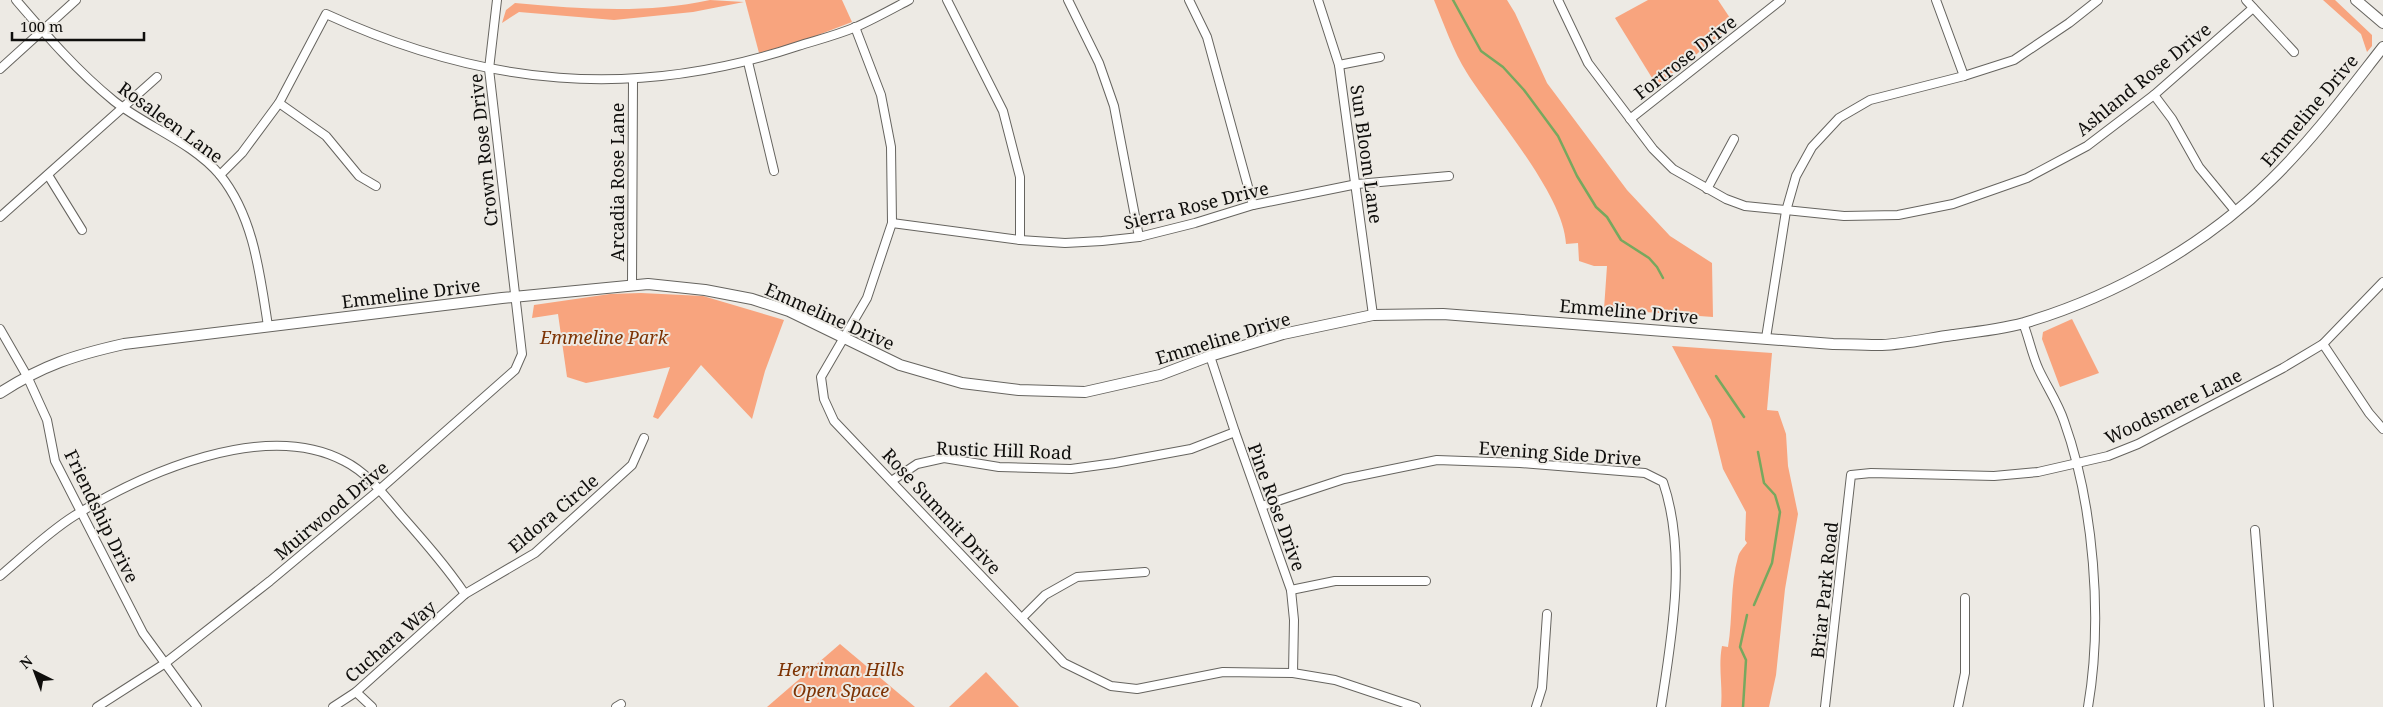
<svg xmlns="http://www.w3.org/2000/svg" width="2383" height="707" font-family="'Noto Serif',serif">
<style>
.green{fill:#f8a47e}
.lines{fill:none;stroke-linecap:round;stroke-linejoin:round}
.stream{stroke:#77a85e;stroke-width:2.5}
.minor-casing{stroke:#66645f;stroke-width:10}
.tertiary-casing{stroke:#66645f;stroke-width:12}
.minor{stroke:#fff;stroke-width:8}
.tertiary{stroke:#fff;stroke-width:10}
.labels{text-anchor:middle;dominant-baseline:central;stroke-width:4;stroke-linejoin:round;paint-order:stroke}
.street-label{font-size:18px;fill:#0f0e0c;stroke:#edeae4}
.park-label{font-size:18px;font-style:italic;fill:#7d3304;stroke:#edeae4}
</style>
<rect width="100%" height="100%" fill="#edeae4"/>
<g class="green">
<path d="M710,0L744,2L693,12L614,20L519,12L502,23L506,10L515,3C580,9 646,14 710,0Z"/>
<polygon points="745,0 842,0 852,22 805,40 759,53"/>
<path d="M1434,0H1507L1515,13L1547,83L1627,190L1670,236L1712,263L1713,317L1604,309L1607,266H1594L1579,261L1578,243L1566,244C1564,195 1494,116 1467,73C1453,51 1444,24 1434,0Z"/>
<polygon points="1648,0 1718,0 1734,24 1657,86 1615,18"/>
<polygon points="2323,0 2335,0 2372,35 2372,46 2367,52 2361,34"/>
<polygon points="641,293 703,296 784,320 765,371 752,419 701,365 658,419 653,417 670,367 586,383 567,377 558,314 532,318 534,305 610,294"/>
<polygon points="2072,319 2099,373 2060,387 2042,339 2043,332"/>
<path d="M1672,346L1772,353L1767,410L1778,411L1786,434L1788,466L1798,514L1785,589L1776,675L1769,707H1721C1723,686 1718,667 1722,646L1728,647C1733,618 1730,584 1738,557C1739,552 1744,547 1747,543L1745,540L1746,512L1723,469L1711,420Z"/>
<polygon points="840,644 915,707 767,707"/>
<polygon points="986,672 1019,707 949,707"/>
</g>
<g class="lines">
<g class="stream">
<polyline points="1453,0 1481,51 1503,67 1524,90 1558,136 1577,176 1596,207 1607,217 1621,240 1649,258 1657,267 1663,278"/>
<polyline points="1716,376 1744,417"/>
<polyline points="1754,605 1772,563 1780,512 1775,495 1764,483 1758,452"/>
<polyline points="1743,707 1746,660 1740,647 1747,615"/>
</g>
<g class="minor-casing">
<g id="minor">
<path d="M16,0C47,36 77,71 114,101C147,127 192,142 220,175C254,217 260,275 268,326"/>
<polyline points="947,0 1003,111 1020,177 1020,240"/>
<polyline points="1068,0 1099,63 1114,106 1139,237"/>
<polyline points="1189,0 1207,37 1253,205"/>
<polyline points="1318,0 1339,65 1373,315"/>
<polyline points="1558,0 1588,63 1653,149 1673,169 1726,199 1745,206 1844,216 1898,215 1953,204 2027,178 2087,146 2154,95 2253,8"/>
<polyline points="1936,0 1964,76"/>
<polyline points="2246,0 2294,52"/>
<polyline points="855,27 881,95 891,147 892,223 867,298 821,377 824,399 834,421 1064,663 1111,686 1137,689 1223,672 1293,673 1335,680 1416,707"/>
<polyline points="748,62 774,171"/>
<polyline points="1339,65 1380,57"/>
<polyline points="0,69 76,0"/>
<polyline points="2154,95 2172,119 2199,167 2236,212"/>
<polyline points="279,103 326,136 359,176 376,186"/>
<polyline points="1630,119 1781,0"/>
<polyline points="48,175 82,230"/>
<path d="M220,175L242,153L279,103L326,14C483,86 633,101 798,46C817,40 837,35 856,27C874,19 892,9 909,0"/>
<polyline points="1707,189 1734,139"/>
<polyline points="0,217 157,77"/>
<polyline points="892,223 1020,240 1065,243 1102,241 1139,237 1195,223 1253,205 1357,184 1449,176"/>
<polyline points="632,285 633,80"/>
<path d="M2023,323C2029,338 2032,355 2039,370C2047,387 2058,403 2064,421C2094,505 2103,620 2088,707"/>
<polyline points="0,329 27,376 47,420 55,461 143,633 197,707"/>
<polyline points="1766,338 1786,211 1796,176 1812,147 1839,118 1870,100 1964,76 2014,60 2069,23 2098,0"/>
<polyline points="2323,344 2369,413 2383,429"/>
<polyline points="1210,356 1235,432 1291,590 1294,620 1293,673"/>
<polyline points="893,480 917,464 944,458 999,467 1071,469 1115,463 1191,449 1235,432"/>
<path d="M1262,506L1344,479L1437,460L1520,463L1645,473L1663,482C1687,552 1672,636 1661,707"/>
<polyline points="2255,530 2269,707"/>
<path d="M0,576C24,556 47,533 74,516C143,473 265,419 344,461C368,473 384,495 401,515C424,541 446,566 465,594"/>
<polyline points="1291,590 1335,581 1426,581"/>
<polyline points="1022,618 1045,595 1077,577 1145,572"/>
<polyline points="356,692 372,707"/>
<polyline points="97,707 164,664 270,581 379,490 515,370 522,354 489,69 497,0"/>
<polyline points="333,707 356,692 465,594 535,553 632,465 644,438"/>
<polyline points="616,707 621,704"/>
<polyline points="1536,707 1542,688 1547,614"/>
<polyline points="1825,707 1851,475 1871,473 1994,476 2038,472 2108,456 2138,444 2283,368 2323,344 2383,282"/>
<polyline points="1958,707 1965,673 1965,598"/>
</g>
</g>
<g class="tertiary-casing">
<g id="tertiary">
<polyline points="2356,0 2383,23"/>
<path d="M0,393C43,365 75,355 124,344L502,298L648,284L705,290L752,299L789,311L900,365L962,383L1019,390L1085,392L1160,375L1210,356L1283,334L1373,315L1443,314L1833,344C1849,344 1866,345 1882,345C1906,344 1930,338 1953,335C1977,332 2002,329 2024,323C2115,296 2204,246 2271,180C2313,139 2347,93 2383,47"/>
</g>
</g>
<use href="#minor" class="minor"/>
<use href="#tertiary" class="tertiary"/>
</g>
<g class="labels">
<g class="street-label">
<text transform="translate(1685 57) rotate(-38)">Fortrose Drive</text>
<text transform="translate(2143 79) rotate(-39)">Ashland Rose Drive</text>
<text transform="translate(2309 110) rotate(-50)">Emmeline Drive</text>
<text transform="translate(171 122) rotate(36)">Rosaleen Lane</text>
<text transform="translate(483 150) rotate(-96)">Crown Rose Drive</text>
<text transform="translate(1367 154) rotate(82)">Sun Bloom Lane</text>
<text transform="translate(617 182) rotate(-90)">Arcadia Rose Lane</text>
<text transform="translate(1196 205) rotate(-14)">Sierra Rose Drive</text>
<text transform="translate(411 293) rotate(-7)">Emmeline Drive</text>
<text transform="translate(1629 311) rotate(5)">Emmeline Drive</text>
<text transform="translate(830 316) rotate(24)">Emmeline Drive</text>
<text transform="translate(1223 338) rotate(-17)">Emmeline Drive</text>
<text transform="translate(2173 406) rotate(-26)">Woodsmere Lane</text>
<text transform="translate(1004 450) rotate(2)">Rustic Hill Road</text>
<text transform="translate(1560 453) rotate(4)">Evening Side Drive</text>
<text transform="translate(1277 507) rotate(70)">Pine Rose Drive</text>
<text transform="translate(331 510) rotate(-40)">Muirwood Drive</text>
<text transform="translate(942 511) rotate(47)">Rose Summit Drive</text>
<text transform="translate(553 513) rotate(-40)">Eldora Circle</text>
<text transform="translate(102 516) rotate(64)">Friendship Drive</text>
<text transform="translate(1824 590) rotate(-84)">Briar Park Road</text>
<text transform="translate(390 641) rotate(-41)">Cuchara Way</text>
</g>
<g class="park-label">
<text x="604" y="337">Emmeline Park</text>
<text x="841" y="669">Herriman Hills<tspan x="841" dy="21">Open Space</tspan></text>
</g>
</g>
<g transform="translate(35 672) rotate(318)" stroke="#edeae4" stroke-width="4" paint-order="stroke">
<path d="M0-4L9 19L0 12L-9 19Z" fill="#0f0e0c"/>
<text y="-8" font-size="14" font-weight="bold" text-anchor="middle" fill="#0f0e0c">N</text>
</g>
<path d="M12 32v8h132v-8" fill="none" stroke="#0f0e0c" stroke-width="2.5"/>
<text x="20" y="32" font-size="15" fill="#0f0e0c" stroke="#edeae4" stroke-width="4" paint-order="stroke">100 m</text>
</svg>
